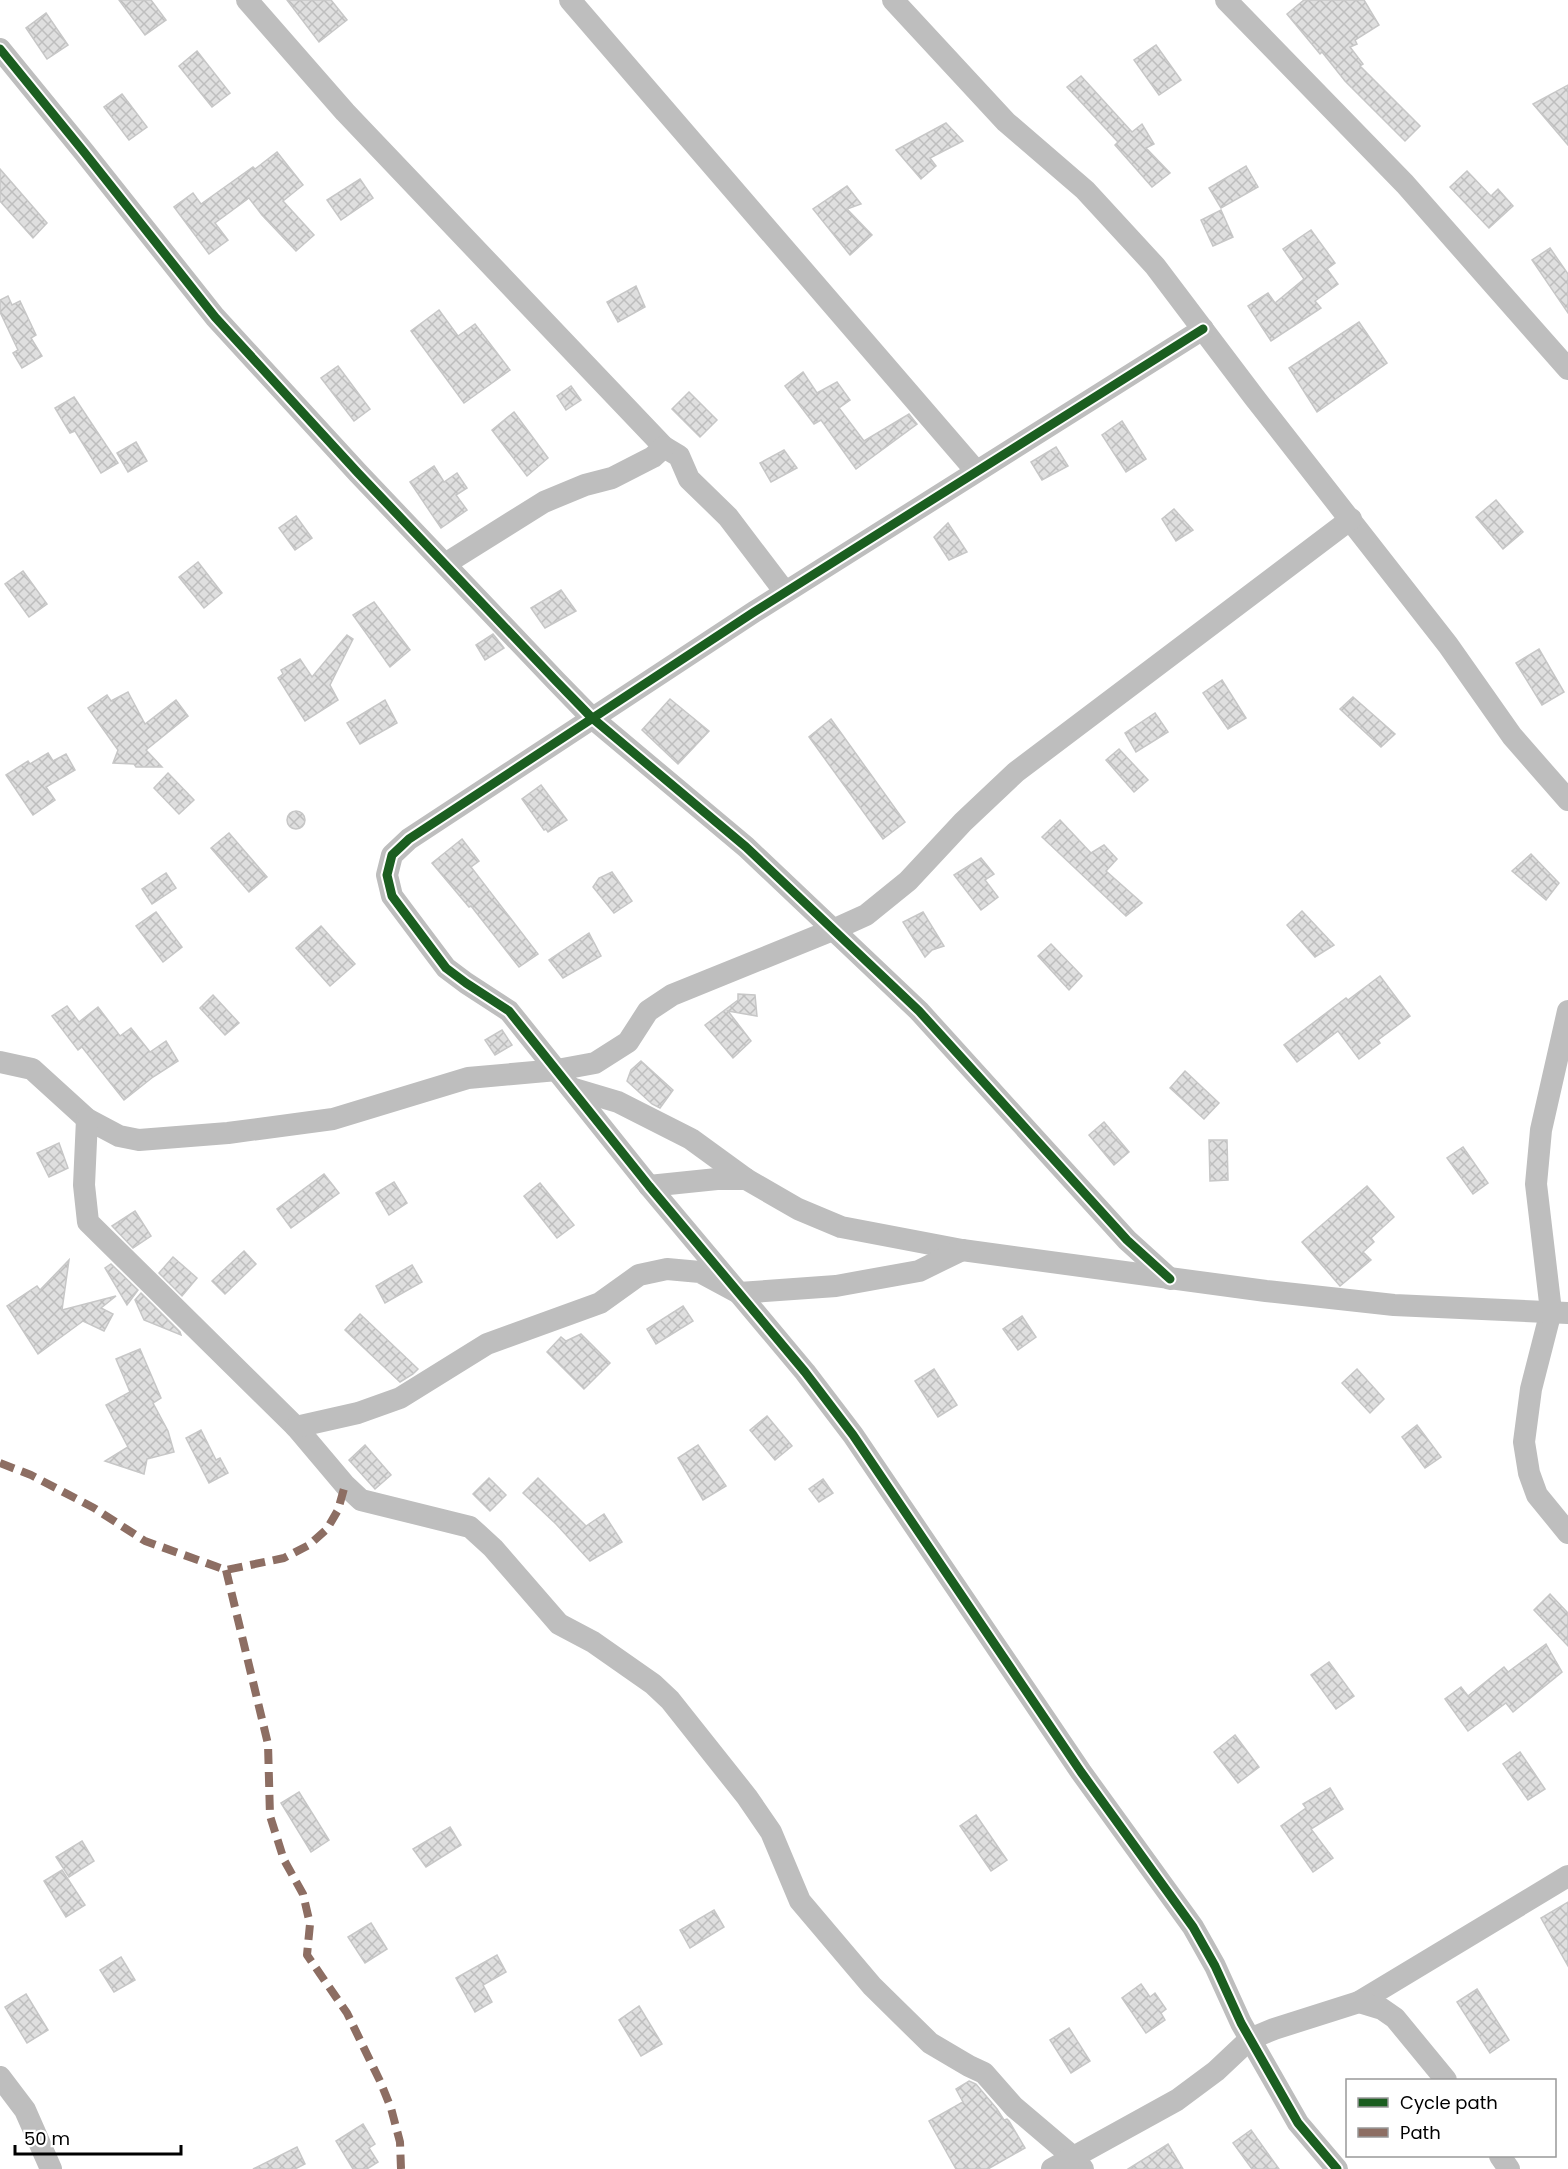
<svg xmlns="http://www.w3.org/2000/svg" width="1568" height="2169" font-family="Poppins,sans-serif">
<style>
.building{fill:url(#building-cross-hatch);stroke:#c7c7c7;stroke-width:1.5}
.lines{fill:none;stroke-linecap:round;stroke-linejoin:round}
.minor{stroke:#bebebe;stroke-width:22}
.quiet{stroke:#8d6e63;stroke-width:8;stroke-dasharray:15 8;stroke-linecap:butt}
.cycleway-casing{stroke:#fff;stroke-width:13}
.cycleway{stroke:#1b5e20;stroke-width:9}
</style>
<defs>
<pattern id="building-cross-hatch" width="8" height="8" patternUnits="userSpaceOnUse" patternTransform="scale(1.5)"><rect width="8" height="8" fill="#dfdfdf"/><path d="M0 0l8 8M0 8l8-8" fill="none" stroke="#bebebe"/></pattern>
</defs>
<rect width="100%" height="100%" fill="#fff"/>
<g class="building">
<polygon points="119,0 151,0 166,20 145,35"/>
<polygon points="287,0 331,0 347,20 319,42"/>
<polygon points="1304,0 1364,0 1379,25 1355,40 1357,44 1350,47 1363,64 1360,66 1420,126 1405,141 1345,81 1322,52 1320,54 1287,14"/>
<polygon points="46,13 68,45 47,59 26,28"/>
<polygon points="1156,45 1181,80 1159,95 1134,60"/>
<polygon points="197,51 230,93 212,107 179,66"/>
<polygon points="1081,76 1132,132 1142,124 1154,144 1146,148 1170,173 1152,187 1115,145 1118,142 1067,87"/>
<polygon points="1568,85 1568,145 1533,104"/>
<polygon points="122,94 147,127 129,140 104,107"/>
<polygon points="946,123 963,141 930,158 936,166 921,179 896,150"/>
<polygon points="277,152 303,185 283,201 314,235 296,251 262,215 249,198 215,223 228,240 209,254 174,207 193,193 201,204 253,167 255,169"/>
<polygon points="1246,166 1258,187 1221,208 1209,188"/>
<polygon points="0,169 47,223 33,238 0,201"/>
<polygon points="1467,171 1491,196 1498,189 1513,206 1489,228 1450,187"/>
<polygon points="360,179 373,198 341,220 327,200"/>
<polygon points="847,186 861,204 847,209 872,235 850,255 813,209"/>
<polygon points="1221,210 1233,237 1213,246 1201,220"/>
<polygon points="1311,230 1335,263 1327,269 1338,284 1315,301 1321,308 1271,341 1248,306 1268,293 1275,303 1304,279 1283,249"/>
<polygon points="1550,248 1568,274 1568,313 1532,260"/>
<polygon points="636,286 645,307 618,322 607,302"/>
<polygon points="8,296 12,305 20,301 36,335 31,338 42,356 22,368 13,353 18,350 0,312 0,300"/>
<polygon points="439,310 458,336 475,324 510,370 464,403 411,331"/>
<polygon points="1359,322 1387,363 1317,412 1289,368"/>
<polygon points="338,366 370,409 354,421 321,378"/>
<polygon points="803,372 817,393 837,382 850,400 839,408 864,441 909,414 917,424 856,469 821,420 814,424 785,386"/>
<polygon points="571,386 581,400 566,410 557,396"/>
<polygon points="689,392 717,420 700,437 672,409"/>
<polygon points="74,397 118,463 101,473 75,431 70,433 55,408"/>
<polygon points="514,412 548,458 527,476 492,430"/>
<polygon points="1122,421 1146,459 1126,472 1102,435"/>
<polygon points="136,442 147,461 128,472 117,453"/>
<polygon points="1056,447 1068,466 1042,480 1031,462"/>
<polygon points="784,450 797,468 771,482 760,463"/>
<polygon points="434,466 444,482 457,473 467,488 456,495 467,510 441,528 410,482"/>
<polygon points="1496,500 1523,532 1503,549 1476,517"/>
<polygon points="1174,509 1193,530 1176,541 1162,519"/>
<polygon points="296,516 312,538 295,550 279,528"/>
<polygon points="948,523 967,552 949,560 934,537"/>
<polygon points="198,562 222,593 204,608 179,577"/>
<polygon points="23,571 47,604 29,617 5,584"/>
<polygon points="561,590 576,611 545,628 531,608"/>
<polygon points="374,602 410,650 390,667 353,615"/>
<polygon points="493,634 504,648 485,660 476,645"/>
<polygon points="347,635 353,639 330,685 338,700 305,721 278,678 283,674 281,670 300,659 312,677"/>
<polygon points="1539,649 1564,692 1542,705 1516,663"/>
<polygon points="1222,680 1246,718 1228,729 1203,693"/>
<polygon points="128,692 145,724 176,700 188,716 146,750 162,767 136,767 134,764 113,763 118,750 88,708 107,695 111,701"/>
<polygon points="1353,697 1395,734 1381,747 1340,709"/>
<polygon points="670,699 709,731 678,764 642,730"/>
<polygon points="385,700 397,723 360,744 347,723"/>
<polygon points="1155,713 1168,732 1136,752 1125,733"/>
<polygon points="831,719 905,822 883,839 809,737"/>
<polygon points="1119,749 1148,780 1134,792 1106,760"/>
<polygon points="48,753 53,761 66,754 75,770 46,787 55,800 33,815 6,775 28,761 30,764"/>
<polygon points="168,773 194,800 179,814 154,788"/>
<polygon points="541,785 567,820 548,832 546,829 544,830 522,799"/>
<circle cx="296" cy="820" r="9"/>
<polygon points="1060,820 1091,853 1104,845 1117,859 1106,871 1142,903 1126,916 1042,837"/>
<polygon points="229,833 267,877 249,892 211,848"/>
<polygon points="462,839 479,861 471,867 538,954 519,967 471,906 469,907 432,863"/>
<polygon points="1531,854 1559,883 1546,900 1512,871"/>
<polygon points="981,858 994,874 985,880 998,897 981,910 954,875"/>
<polygon points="612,872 632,901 614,913 593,887 599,878"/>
<polygon points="166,873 176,888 152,904 142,889"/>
<polygon points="1302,911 1334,945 1315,957 1287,925"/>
<polygon points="156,912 182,947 163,962 136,926"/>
<polygon points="923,912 944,946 932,950 925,957 903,922"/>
<polygon points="321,926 355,964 330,986 296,948"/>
<polygon points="589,933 601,956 563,978 549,960"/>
<polygon points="1051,944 1082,976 1069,990 1038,956"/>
<polygon points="1380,976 1410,1016 1378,1040 1380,1043 1359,1059 1338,1031 1297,1062 1284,1045 1346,998 1348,1000"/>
<polygon points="738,994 755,995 757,1016 728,1011 751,1041 733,1058 705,1025 738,1000"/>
<polygon points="213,995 239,1023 225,1035 200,1008"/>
<polygon points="67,1006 79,1022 98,1007 120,1036 131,1028 150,1052 166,1041 178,1061 153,1077 124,1100 82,1047 78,1050 52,1016"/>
<polygon points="502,1030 512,1045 495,1055 485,1040"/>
<polygon points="641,1061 673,1090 660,1108 652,1104 627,1081 631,1070"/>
<polygon points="1185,1071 1219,1103 1204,1119 1170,1088"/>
<polygon points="1104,1122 1129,1152 1114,1165 1089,1135"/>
<polygon points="1209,1140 1227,1140 1228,1180 1210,1181"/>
<polygon points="59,1143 68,1168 49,1177 37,1153"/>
<polygon points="1463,1147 1488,1183 1473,1194 1447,1158"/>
<polygon points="324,1174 339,1193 291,1228 277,1209"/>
<polygon points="394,1182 407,1203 389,1215 376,1193"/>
<polygon points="540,1183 574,1225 557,1238 524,1196"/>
<polygon points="1367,1186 1394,1217 1371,1238 1374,1242 1363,1252 1371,1260 1340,1286 1302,1242"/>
<polygon points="135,1211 151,1236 133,1248 112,1226"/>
<polygon points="244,1251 256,1264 225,1294 212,1281"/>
<polygon points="173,1257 197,1278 182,1296 159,1273"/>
<polygon points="69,1260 62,1310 116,1296 101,1308 113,1314 104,1331 83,1321 38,1354 7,1306 37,1286 40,1290"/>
<polygon points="111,1264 138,1290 127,1305 105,1268"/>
<polygon points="412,1265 422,1282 385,1303 376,1286"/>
<polygon points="141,1293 180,1332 181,1335 144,1320 135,1300"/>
<polygon points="683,1306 693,1321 656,1344 647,1329"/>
<polygon points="360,1314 418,1369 413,1374 400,1382 345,1330"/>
<polygon points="1022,1316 1036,1337 1018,1350 1003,1329"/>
<polygon points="581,1334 610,1363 584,1389 547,1352 561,1337 566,1341"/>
<polygon points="140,1349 161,1398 153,1403 168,1431 174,1452 147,1459 144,1474 105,1461 128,1447 106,1405 130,1392 116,1359"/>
<polygon points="934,1369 957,1405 938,1417 915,1381"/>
<polygon points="1357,1369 1384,1399 1370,1413 1342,1383"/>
<polygon points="767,1416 792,1446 775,1460 750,1430"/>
<polygon points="1417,1425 1441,1457 1425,1468 1402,1437"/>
<polygon points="201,1430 216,1460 220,1458 228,1473 209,1483 186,1438"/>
<polygon points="365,1445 391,1475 375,1489 349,1460"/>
<polygon points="698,1445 726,1486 703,1500 678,1458"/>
<polygon points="489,1478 506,1495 490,1511 473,1494"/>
<polygon points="538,1478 586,1526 604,1514 622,1542 590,1561 556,1524 523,1493"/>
<polygon points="823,1479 833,1493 819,1502 809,1489"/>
<polygon points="1550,1594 1568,1613 1568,1646 1534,1610"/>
<polygon points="1546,1644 1562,1672 1513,1712 1506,1703 1468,1731 1445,1699 1461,1687 1468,1696 1504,1667 1508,1672"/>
<polygon points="1329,1662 1354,1696 1336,1709 1311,1675"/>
<polygon points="1235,1735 1259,1767 1238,1783 1214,1752"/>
<polygon points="1520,1752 1545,1789 1528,1800 1503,1764"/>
<polygon points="1330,1788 1343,1809 1311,1829 1333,1858 1313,1872 1281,1826 1306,1808 1303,1804"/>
<polygon points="299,1792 329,1840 311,1852 281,1803"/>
<polygon points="976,1815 1007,1860 991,1871 960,1826"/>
<polygon points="450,1827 461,1845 426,1867 413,1849"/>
<polygon points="82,1841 94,1861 69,1877 56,1857"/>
<polygon points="62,1870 85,1905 66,1917 44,1881"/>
<polygon points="1568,1902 1568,1966 1541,1918"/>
<polygon points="714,1910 724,1927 690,1948 680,1930"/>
<polygon points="371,1923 387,1949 365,1963 348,1937"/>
<polygon points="497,1955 506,1972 483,1985 492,2002 475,2012 456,1978"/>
<polygon points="121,1957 135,1980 114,1992 100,1970"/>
<polygon points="1141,1984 1150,1997 1155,1993 1166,2009 1161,2013 1165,2020 1146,2033 1122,1998"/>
<polygon points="1477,1989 1509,2040 1490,2053 1457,2002"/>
<polygon points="26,1994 48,2030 27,2043 5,2007"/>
<polygon points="639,2006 662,2044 641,2056 619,2020"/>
<polygon points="1069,2028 1090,2061 1071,2073 1050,2040"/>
<polygon points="969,2081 976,2084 997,2109 1004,2120 1007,2119 1009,2121 1025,2148 988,2169 956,2169 929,2121 963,2102 956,2089"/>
<polygon points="363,2124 375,2144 369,2148 378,2162 367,2169 353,2169 336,2141"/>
<polygon points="1251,2130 1279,2169 1252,2169 1233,2143"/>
<polygon points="1168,2144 1183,2169 1128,2169"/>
<polygon points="297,2147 305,2164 295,2169 253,2169"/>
</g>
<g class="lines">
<g class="minor">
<polyline points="247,0 345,112 664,447 679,456 689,479 728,517 785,592"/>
<polyline points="570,0 976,471"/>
<polyline points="893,0 1006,122 1085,190 1155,266 1254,397 1448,645 1512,736 1568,800"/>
<polyline points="1226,0 1405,184 1568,369"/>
<polyline points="0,49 84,152 215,317 358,473 556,681 591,717 746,847 919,1011 1127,1240 1170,1279"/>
<polyline points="1203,329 754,612 409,839 392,855 387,875 392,896 446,968 466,983 509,1011 649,1186 805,1372 853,1435 1081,1772 1193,1927 1215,1966 1241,2023 1298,2123 1337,2169"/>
<polyline points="445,564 544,502 585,485 612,478 653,457 664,447"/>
<polyline points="1568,1011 1541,1130 1536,1184 1551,1311 1531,1389 1524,1442 1529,1473 1537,1495 1568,1533"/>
<polyline points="0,1062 32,1069 87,1119 119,1136 139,1140 228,1133 333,1119 468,1078 557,1070 595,1063 628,1042 648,1011 672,995 835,929 866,915 908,881 963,822 1016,772 1351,519"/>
<polyline points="571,1088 618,1102 691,1139 746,1179 798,1209 841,1227 962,1250 1266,1291 1394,1305 1568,1313"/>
<polyline points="87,1119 84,1185 88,1222 296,1427 345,1485 361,1500 470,1527 493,1548 559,1624 593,1642 653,1684 670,1700 747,1797 771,1832 800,1901 872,1986 930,2043 969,2066 984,2073 1014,2107 1073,2157 1083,2169"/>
<polyline points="649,1186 717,1179 746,1179"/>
<polyline points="296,1427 358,1413 400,1398 487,1344 600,1303 639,1275 667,1269 700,1272 739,1293 836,1286 919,1271 962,1250"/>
<polyline points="1359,2002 1568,1876"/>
<polyline points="0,2077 25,2110 51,2169"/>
<polyline points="1500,2156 1509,2169"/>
<polyline points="1052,2169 1177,2100 1216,2071 1250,2039 1274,2029 1359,2002 1382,2009 1395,2018 1446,2080"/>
</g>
<g class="quiet">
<polyline points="0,1463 31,1475 94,1508 145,1541 226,1570 284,1558 309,1545 327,1529 338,1510 345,1485"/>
<polyline points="226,1570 268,1744 270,1816 284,1860 303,1894 310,1924 307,1955 347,2013 380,2081 391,2108 400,2142 401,2169"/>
</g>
<g class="cycleway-casing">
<g id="cycleway">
<polyline points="0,49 84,152 215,317 358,473 556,681 591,717 746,847 919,1011 1127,1240 1170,1279"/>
<polyline points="1203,329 754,612 409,839 392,855 387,875 392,896 446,968 466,983 509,1011 649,1186 805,1372 853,1435 1081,1772 1193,1927 1215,1966 1241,2023 1298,2123 1337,2169"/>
</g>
</g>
<use href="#cycleway" class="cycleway"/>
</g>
<rect x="1346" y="2079" width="210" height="78" fill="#ffffff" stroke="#999999" stroke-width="1.5"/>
<rect x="1358" y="2098" width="30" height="9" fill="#1b5e20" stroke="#999999" stroke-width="1.5"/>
<text x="1400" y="2109" font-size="18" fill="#000000">Cycle path</text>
<rect x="1358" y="2128" width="30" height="9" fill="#8d6e63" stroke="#999999" stroke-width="1.5"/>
<text x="1400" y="2139" font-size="18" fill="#000000">Path</text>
<path d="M15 2145v9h166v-9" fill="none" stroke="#000000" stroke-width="3"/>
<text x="24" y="2145" font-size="18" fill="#000000" stroke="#ffffff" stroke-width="4.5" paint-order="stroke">50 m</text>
</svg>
